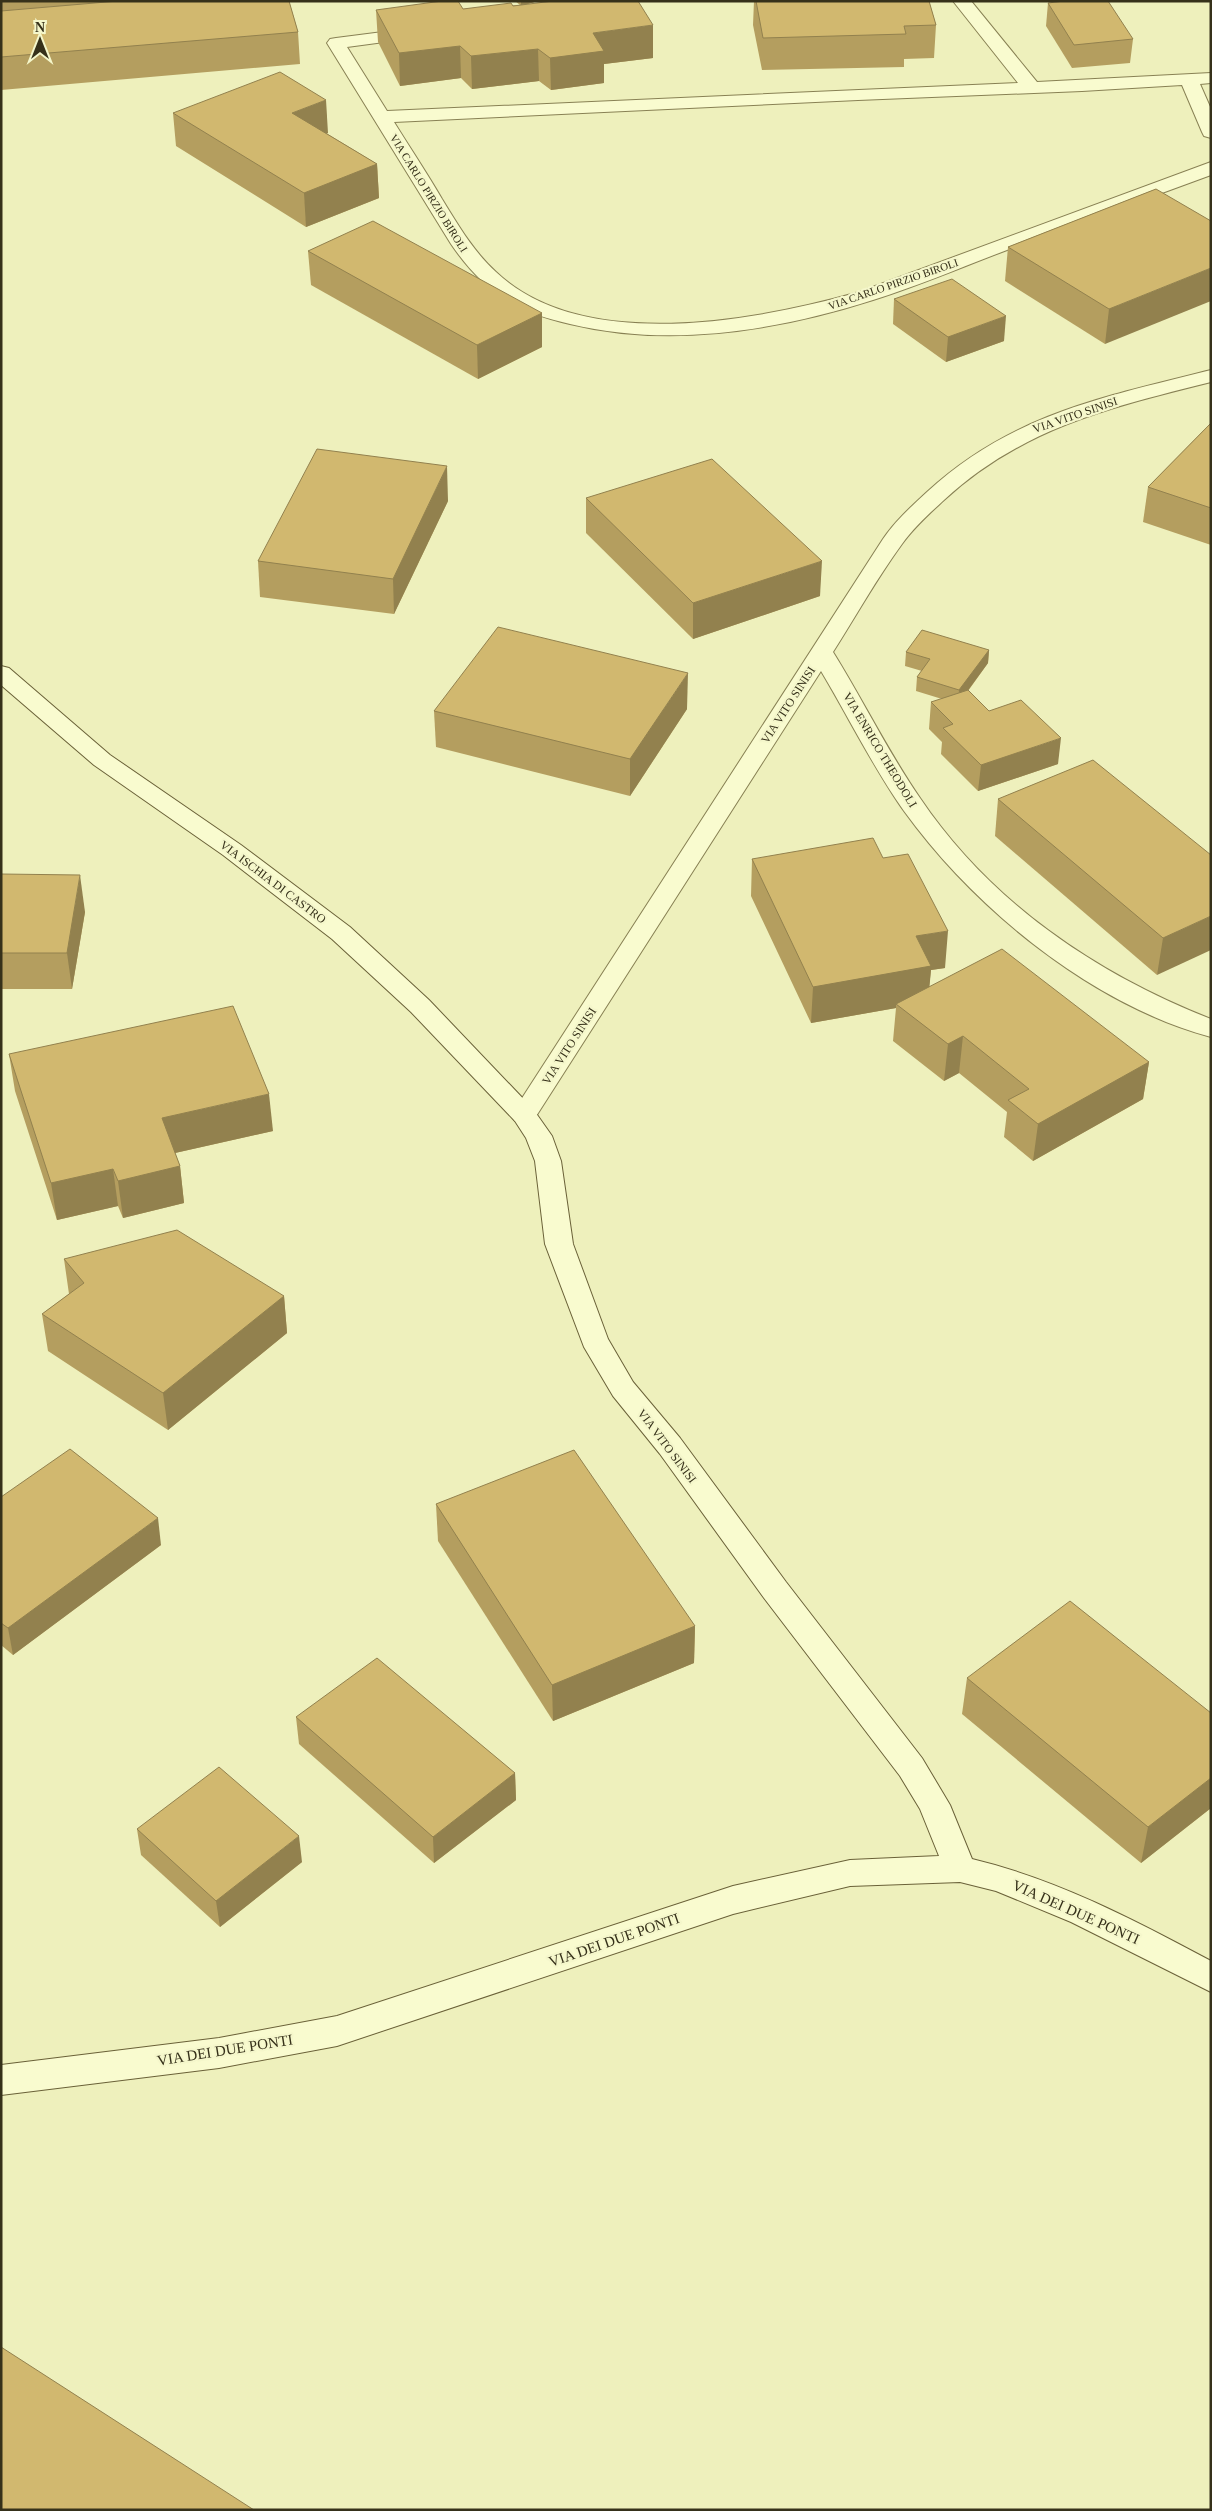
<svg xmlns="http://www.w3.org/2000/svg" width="1212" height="2511" font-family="Georgia,serif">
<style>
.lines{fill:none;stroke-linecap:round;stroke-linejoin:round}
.street-casing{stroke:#888154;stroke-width:2}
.secondary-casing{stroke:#6a6138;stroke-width:2}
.street{fill:#f9fbcf;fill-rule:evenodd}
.secondary{fill:#f9fbcf;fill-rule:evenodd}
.wall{fill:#b49e5f}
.shaded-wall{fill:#92814e}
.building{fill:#d1b86f;stroke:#92814e}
.labels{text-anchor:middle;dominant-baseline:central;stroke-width:4.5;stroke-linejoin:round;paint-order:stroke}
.far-street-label{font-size:11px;fill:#36311a;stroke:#f5f7cb}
.street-label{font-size:12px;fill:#36311a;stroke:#f5f7cb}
.near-street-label{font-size:15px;fill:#36311a;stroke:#f5f7cb}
</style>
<rect width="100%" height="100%" fill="#eef0bc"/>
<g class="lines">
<g class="street-casing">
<g id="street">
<path d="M953,1H971L1037,82L1211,73V83L1200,84L1211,109V138L1204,136L1202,132L1182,85L1082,91L858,100L394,122C410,148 427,173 442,199C458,225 473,251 496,272C582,354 756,321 859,292L1211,162V175C1143,200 1075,225 1007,250C962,267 918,286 873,300C776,331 669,348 570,324C549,319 527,313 508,301C485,287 466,266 451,244L327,43L330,39L336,38L414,28L420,29L423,33L420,37L414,38L347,47L387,111L1018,83Z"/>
<path d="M1211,370V382C1111,407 1022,428 944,500C930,513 914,527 902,544C877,578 856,616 833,652C863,700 888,752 920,798C990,902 1096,974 1211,1019V1037C1092,1005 975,909 904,811C874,769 848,716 821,671L533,1121L524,1124L515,1121L511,1115L515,1109L883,539C895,521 912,506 927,492C1012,414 1104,397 1211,370Z"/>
</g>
</g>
<g class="secondary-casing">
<path id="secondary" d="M1,666L9,668L110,755L241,845L350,927L429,1000L533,1109L552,1136L561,1161L573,1244L608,1339L633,1382L680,1438L786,1582L922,1758L950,1805L972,1859C1056,1879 1135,1920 1211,1961V1992L1071,1922L996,1891L960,1882L850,1886L733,1914L337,2046L219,2068L1,2095V2065L219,2038L337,2016L733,1886L850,1860L939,1856L920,1809L900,1776L764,1598L660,1454L613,1396L584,1347L545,1244L535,1161L526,1138L515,1121L411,1012L332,939L223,855L94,765L1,685Z"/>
</g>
<use href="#street" class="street"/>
<use href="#secondary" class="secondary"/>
</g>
<g class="wall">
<polygon points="1,1 289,1 298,32 300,64 1,90"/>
<polygon points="515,1 538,1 524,5 653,58 604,64 604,83 551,90 539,81 472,89 461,78 400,86 378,42 376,10 463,9 520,5"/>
<polygon points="754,1 929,1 936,25 934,58 904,59 904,67 762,70 753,25"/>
<polygon points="1048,3 1133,39 1130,63 1072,68 1046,26"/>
<polygon points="173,113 328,133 326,133 377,164 379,198 306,227 176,146"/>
<polygon points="1156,189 1105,344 1005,281 1008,247"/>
<polygon points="308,251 542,313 542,347 478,379 311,285"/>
<polygon points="894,299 1004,341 946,362 893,324"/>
<polygon points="1211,423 1211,545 1143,522 1148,487"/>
<polygon points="586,498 820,596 693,639 586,533"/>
<polygon points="448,501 394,614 260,597 258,561"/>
<polygon points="989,650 988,663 968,691 989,711 1058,764 978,791 941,754 942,742 929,729 931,702 942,699 916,691 917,677 922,671 905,666 906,652"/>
<polygon points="687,709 630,796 436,747 434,711"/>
<polygon points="998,799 1211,855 1157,975 995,836"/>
<polygon points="883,858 945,968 931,970 929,987 1149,1062 1143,1099 1033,1161 1004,1137 1007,1112 959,1073 944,1081 893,1041 896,1008 811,1023 751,896 752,859"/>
<polygon points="1,874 85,912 72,989 1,989"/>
<polygon points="9,1054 273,1131 175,1153 180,1166 184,1203 123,1218 118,1206 57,1220 15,1091"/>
<polygon points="64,1259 284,1296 287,1333 168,1430 48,1351 42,1314 69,1294"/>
<polygon points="1,1497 161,1545 13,1655 1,1645"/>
<polygon points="436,1504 695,1626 694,1663 553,1721 438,1541"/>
<polygon points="967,1678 1211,1713 1211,1808 1141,1863 962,1714"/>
<polygon points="296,1717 515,1773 516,1800 434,1863 299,1744"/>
<polygon points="137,1829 302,1862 220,1927 141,1855"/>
</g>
<g class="shaded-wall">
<polygon points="521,1 538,1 521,6"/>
<polygon points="653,25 653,58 604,64 604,83 551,90 550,58 593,33"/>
<polygon points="460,46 461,78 400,86 399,53"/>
<polygon points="538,49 539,81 472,89 471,56"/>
<polygon points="326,100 328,133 294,146 292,113"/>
<polygon points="377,164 379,198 306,227 304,193"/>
<polygon points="1211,268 1211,301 1105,344 1109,309"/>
<polygon points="542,313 542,347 478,379 477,345"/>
<polygon points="1006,316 1004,341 946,362 948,337"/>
<polygon points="447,466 448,501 394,614 393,579"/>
<polygon points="822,561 820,596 693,639 693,603"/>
<polygon points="989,650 988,663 958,704 959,690"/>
<polygon points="688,673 687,709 630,796 630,759"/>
<polygon points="1061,738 1058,764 978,791 981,765"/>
<polygon points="80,875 85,912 72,989 67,953"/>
<polygon points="1211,916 1211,950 1157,975 1163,938"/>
<polygon points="948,931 945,968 931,970 928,1002 896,1004 896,1008 811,1023 813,987 916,936"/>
<polygon points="963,1036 959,1073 944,1081 948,1044"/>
<polygon points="1149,1062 1143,1099 1033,1161 1038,1124"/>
<polygon points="269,1094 273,1131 166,1155 162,1118"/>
<polygon points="180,1166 184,1203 123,1218 118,1181"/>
<polygon points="113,1169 118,1206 57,1220 51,1183"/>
<polygon points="284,1296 287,1333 168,1430 163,1393"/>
<polygon points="158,1518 161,1545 13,1655 8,1628"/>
<polygon points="695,1626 694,1663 553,1721 552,1685"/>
<polygon points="515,1773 516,1800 434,1863 433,1837"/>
<polygon points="1211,1778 1211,1808 1141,1863 1148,1827"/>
<polygon points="299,1836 302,1862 220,1927 216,1901"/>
</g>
<g class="building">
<polygon points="118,1 289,1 298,32 1,57 1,11"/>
<polygon points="442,1 458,1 463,9 511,3 513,6 553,1 638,1 653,25 593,33 604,51 550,58 538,49 471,56 460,46 399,53 376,10"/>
<polygon points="756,1 929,1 936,25 904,26 906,34 763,38"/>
<polygon points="1064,1 1108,1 1133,39 1074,45 1048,3"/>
<polygon points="280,72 326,100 292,113 377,164 304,193 173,113"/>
<polygon points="1156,189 1211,221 1211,268 1109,309 1008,247"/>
<polygon points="373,221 542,313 477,345 308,251"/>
<polygon points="952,279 1006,316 948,337 894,299"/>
<polygon points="1211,423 1211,508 1148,487"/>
<polygon points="317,449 447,466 393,579 258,561"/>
<polygon points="712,459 822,561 693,603 586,498"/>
<polygon points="498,627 688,673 630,759 434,711"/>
<polygon points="922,630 989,650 959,690 917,677 930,659 906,652"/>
<polygon points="968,690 989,711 1021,700 1061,738 981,765 943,728 953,724 931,702"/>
<polygon points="1093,760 1211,855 1211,916 1163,938 998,799"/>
<polygon points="873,838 883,858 908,854 948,931 916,936 931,966 813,987 752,859"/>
<polygon points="1,874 80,875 67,953 1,953"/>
<polygon points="1002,949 1149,1062 1038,1124 1008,1100 1029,1089 963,1036 948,1044 896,1004"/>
<polygon points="233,1006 269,1094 162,1118 180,1166 118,1181 113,1169 51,1183 9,1054"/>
<polygon points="177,1230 284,1296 163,1393 42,1314 84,1283 64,1259"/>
<polygon points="70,1449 158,1518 8,1628 1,1623 1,1497"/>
<polygon points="574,1450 695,1626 552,1685 436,1504"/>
<polygon points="1070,1601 1211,1713 1211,1778 1148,1827 967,1678"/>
<polygon points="377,1658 515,1773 433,1837 296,1717"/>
<polygon points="219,1767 299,1836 216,1901 137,1829"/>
<polygon points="1,2347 254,2510 1,2510"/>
</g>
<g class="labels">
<g class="far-street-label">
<text transform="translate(429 193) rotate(58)">VIA CARLO PIRZIO BIROLI</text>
<text transform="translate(893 284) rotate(-19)">VIA CARLO PIRZIO BIROLI</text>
</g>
<g class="street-label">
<text transform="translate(1075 415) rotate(-19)">VIA VITO SINISI</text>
<text transform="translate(788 705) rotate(-57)">VIA VITO SINISI</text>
<text transform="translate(880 750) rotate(59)">VIA ENRICO THEODOLI</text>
<text transform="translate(273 882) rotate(37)">VIA ISCHIA DI CASTRO</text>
<text transform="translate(569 1046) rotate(-57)">VIA VITO SINISI</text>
<text transform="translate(667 1446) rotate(53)">VIA VITO SINISI</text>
</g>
<g class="near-street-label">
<text transform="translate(1076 1912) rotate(24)">VIA DEI DUE PONTI</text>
<text transform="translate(614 1940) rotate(-19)">VIA DEI DUE PONTI</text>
<text transform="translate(225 2050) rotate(-9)">VIA DEI DUE PONTI</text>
</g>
</g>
<rect width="1212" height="2511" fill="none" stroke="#36311a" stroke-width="5"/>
<g transform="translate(40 40)" stroke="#f5f7cb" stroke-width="4" paint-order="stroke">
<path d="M0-4L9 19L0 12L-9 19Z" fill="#36311a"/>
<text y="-8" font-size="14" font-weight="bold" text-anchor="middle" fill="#36311a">N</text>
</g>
</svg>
